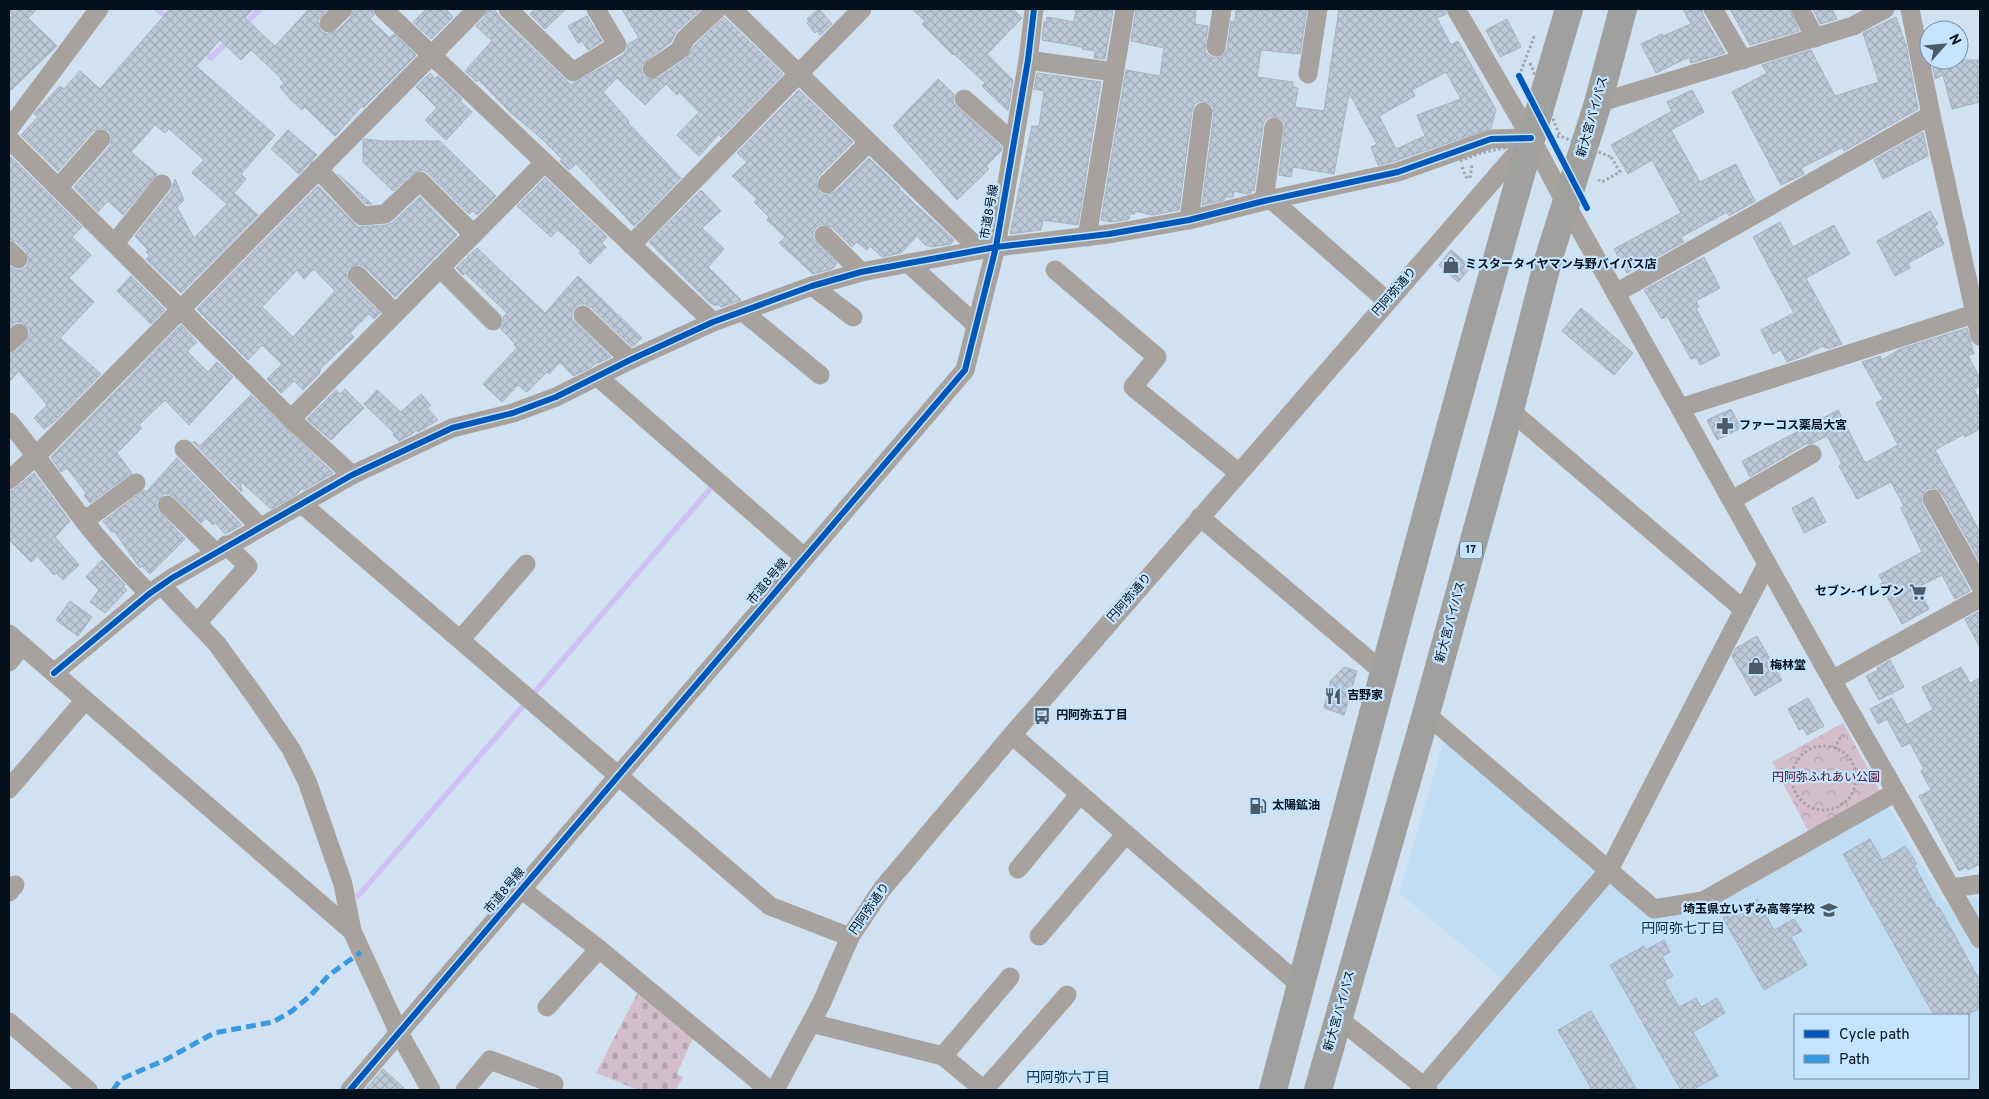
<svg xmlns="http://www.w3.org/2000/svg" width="1989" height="1099" font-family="Overpass,'Noto Sans JP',sans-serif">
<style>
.built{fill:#c1ddf4;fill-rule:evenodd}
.cemetery{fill:url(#cemetery-stones)}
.park{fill:url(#park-crowns)}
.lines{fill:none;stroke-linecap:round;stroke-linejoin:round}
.stream{stroke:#cfc0f5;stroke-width:5.5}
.building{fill:url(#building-cross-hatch);stroke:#a6b1bf;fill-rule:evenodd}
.path{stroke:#a2a5a7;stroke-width:3;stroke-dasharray:2.5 2.5;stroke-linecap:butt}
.minor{stroke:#a8a29e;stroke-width:19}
.highway{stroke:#a0a19f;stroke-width:28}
.path-bridge{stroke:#a2a5a7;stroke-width:3;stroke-dasharray:2.5 2.5;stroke-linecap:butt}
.quiet{stroke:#399adf;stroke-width:5;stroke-dasharray:10 5;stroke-linecap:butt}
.cycleway-casing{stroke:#c3e3fe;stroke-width:9}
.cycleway{stroke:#0057b8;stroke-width:6}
.labels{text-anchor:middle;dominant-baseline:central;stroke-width:4.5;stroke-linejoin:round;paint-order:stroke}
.shield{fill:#c3e3fe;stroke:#3d5060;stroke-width:1}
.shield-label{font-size:11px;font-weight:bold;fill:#04111c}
.street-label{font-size:12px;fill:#04111c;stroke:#c3e3fe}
.poi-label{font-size:12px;font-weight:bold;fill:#04111c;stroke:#c3e3fe;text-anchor:start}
.park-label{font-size:12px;fill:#540c28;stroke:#c3e3fe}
.neighbourhood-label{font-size:14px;fill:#0c314b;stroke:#c3e3fe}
</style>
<defs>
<pattern id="cemetery-stones" width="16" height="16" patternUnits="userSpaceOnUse" patternTransform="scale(1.25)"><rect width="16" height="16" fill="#d5becc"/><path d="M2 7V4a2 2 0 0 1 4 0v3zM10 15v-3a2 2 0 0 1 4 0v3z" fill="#b5a2af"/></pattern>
<pattern id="park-crowns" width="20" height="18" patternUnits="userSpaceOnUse" patternTransform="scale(1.25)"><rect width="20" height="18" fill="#d5becc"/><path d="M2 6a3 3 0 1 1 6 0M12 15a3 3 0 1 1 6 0" fill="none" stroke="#b5a2af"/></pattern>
<pattern id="building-cross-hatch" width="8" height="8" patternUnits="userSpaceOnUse" patternTransform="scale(1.25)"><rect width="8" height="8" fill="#bdc9d8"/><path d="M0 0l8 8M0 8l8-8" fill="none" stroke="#a1acb9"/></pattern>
</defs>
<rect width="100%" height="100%" fill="#d0e2f1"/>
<path class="built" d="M1444,740L1650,915L1889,806L1943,902L1980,898V1090H1437V1081L1515,989L1399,893ZM1795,1015H1968V1078H1795Z"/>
<polygon class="cemetery" points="638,992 693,1038 677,1074 683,1077 676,1090 638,1090 596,1073"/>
<polygon class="park" points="1843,723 1880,791 1809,833 1772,762"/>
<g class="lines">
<g class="stream">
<polyline points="157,9 170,20"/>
<polyline points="244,25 260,9"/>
<polyline points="203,50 211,58 229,40"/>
<polyline points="534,693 710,489"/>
<polyline points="358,896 524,705"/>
</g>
</g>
<g class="building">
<polygon points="9,9 37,9 28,18 57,46 9,92"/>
<polygon points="170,9 253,9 245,18 275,46 309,9 327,9 318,21 321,31 327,34 337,31 351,17 354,9 372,9 374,15 370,19 390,38 394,34 416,55 363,108 363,105 335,136 305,107 302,110 290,99 280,87 284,83 280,79 281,78 251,50 241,60 220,40 196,66 275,135 241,174 246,179 234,193 258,215 181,293 146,259 150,256 146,252 148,250 135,236 171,191 175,179 184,200 177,207 194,238 227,204 192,173 204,160 169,129 165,133 155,125 131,152 157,174 123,215 108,201 98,212 74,187 110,146 112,136 109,131 103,128 93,131 58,171 21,135 38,117 34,114 37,110 60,86 64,89 80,71 100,89"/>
<polygon points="426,9 446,9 453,17 431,39 413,22"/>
<polygon points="488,9 494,9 500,17 571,85 623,55 627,50 628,44 639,38 622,9 701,9 677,31 671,42 642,64 641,70 643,76 648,79 658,78 686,59 694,46 724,17 783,74 721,137 719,134 699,156 677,135 699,112 679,92 677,95 666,84 645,105 617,78 603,92 629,121 628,123 681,178 634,226 576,164 569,170 560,161 562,159 542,139 510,112 479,80 477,82 465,71 492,41 476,26 485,17"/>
<polygon points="535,9 566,9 545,29 530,14"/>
<polygon points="819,9 832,24 820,35 817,31 815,33 807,23 809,21 807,19"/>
<polygon points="912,9 1013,9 1022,18 987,54 1013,80 1008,111 982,86 985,83 954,54 953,55 922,24 925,21"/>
<polygon points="1076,9 1113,11 1105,59 1094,58 1095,51 1082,49 1082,47 1042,40 1044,22 1046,22 1047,17 1074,22"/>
<path d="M1136,9H1196L1195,24L1208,26L1205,51L1209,56L1215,58L1224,54L1227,49L1231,21L1235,22L1236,9L1277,11V9H1307L1300,54L1261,50L1257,77L1293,82V87L1298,88L1295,107L1324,111L1339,9H1445L1446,14L1437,18L1451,45L1458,41L1496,110L1491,128L1395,161L1378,165L1371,147L1377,144L1349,93L1334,174L1293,167L1291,177L1279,175L1285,123L1280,118L1270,116L1265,120L1263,125L1254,191L1251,190V193L1247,194L1234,191L1233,197H1224V200L1202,205L1214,113L1213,107L1209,103L1199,101L1194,105L1192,111L1179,210L1152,215L1135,211V214H1130L1129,219L1113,222L1101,220L1126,70L1160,76L1164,48L1131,41ZM1446,72L1461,99L1417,115L1425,136L1396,149L1379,116L1415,96L1412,90Z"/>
<polygon points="1683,9 1702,9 1703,15 1725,53 1691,63 1689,57 1656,73 1641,44 1662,34 1663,36 1691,24"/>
<polygon points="1730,9 1789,9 1799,31 1750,45"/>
<polygon points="1813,9 1832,9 1837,19 1820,24"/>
<polygon points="587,16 602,41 588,50 582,41 578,43 568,26"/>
<polygon points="1896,17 1906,45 1918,109 1844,151 1843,147 1801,168 1804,174 1781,185 1732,92 1767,73 1762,65 1811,50 1835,96 1879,82 1863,33"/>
<polygon points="1507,19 1521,47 1500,57 1486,30"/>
<polygon points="1932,60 1980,60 1980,102 1952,109 1943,75 1935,79"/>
<polygon points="430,73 435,79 438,76 462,99 460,101 472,112 446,140 425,120 437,108 416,87"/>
<polygon points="1037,73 1101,82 1078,225 1043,220 1041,230 1010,234 1032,126 1039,126 1044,91 1034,89"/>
<polygon points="938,79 954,94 953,102 957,107 1002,147 1001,151 986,166 989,169 957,200 893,126"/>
<polygon points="799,90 853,142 819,176 816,182 819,192 825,195 835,192 869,158 900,188 899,189 954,240 951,244 932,247 925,245 917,236 901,253 882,257 870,246 867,250 857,242 852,247 832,227 822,224 816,227 813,233 813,238 837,263 832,269 813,274 779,243 785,237 767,220 769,217 754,202 757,199 732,176 747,162 737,153"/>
<polygon points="1692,90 1704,112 1671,130 1700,182 1736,164 1755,201 1729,216 1727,212 1681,237 1684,242 1627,273 1614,249 1681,213 1652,160 1628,174 1611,145 1672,111 1667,102"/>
<polygon points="288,130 317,155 299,174 271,149"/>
<polygon points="1923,132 1928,156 1883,179 1874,160"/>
<polygon points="365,139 382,141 440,141 496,196 477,215 473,211 469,214 428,173 423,170 413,173 393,191 363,162 363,140"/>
<polygon points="11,157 82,227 72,237 91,255 69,278 94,302 60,338 101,374 55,421 44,429 34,418 47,405 19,371 9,382 9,354 17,351 30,335 30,330 22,322 16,322 9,327 9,266 15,270 20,270 26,267 29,261 26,251 17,242 9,239 9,159"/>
<polygon points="338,174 372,204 366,204"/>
<polygon points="545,178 607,237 602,243 606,247 590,264 579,253 581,251 558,230 551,237 517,206"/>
<path d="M318,186L358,227L386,225L392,223L420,197L457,235L395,297L365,267L359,264L349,267L346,273L349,283L380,313L374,319L369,314L350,333L354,337L321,368L319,374L303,390L294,381L281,393L267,379L282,364L262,345L248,360L197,309ZM314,269L335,291L293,337L262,307L297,270L304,279Z"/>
<polygon points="701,190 721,211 702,228 724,249 708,267 741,300 721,307 718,304 716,306 709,302 649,242"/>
<polygon points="1930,211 1938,224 1935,226 1944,244 1908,263 1910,268 1895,276 1877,241"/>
<polygon points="1780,222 1793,247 1834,225 1850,254 1806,278 1842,344 1828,349 1827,347 1824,348 1823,346 1801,357 1787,362 1781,350 1773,354 1761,330 1794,313 1753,237"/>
<polygon points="477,248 545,313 578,276 642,338 632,347 591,307 585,304 579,304 572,312 572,319 611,357 598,363 597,362 592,367 573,376 560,362 549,374 547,372 527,392 518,385 502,402 483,384 517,348 514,345 515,344 501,329 504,323 503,317 507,313 465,273 463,275 456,268"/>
<polygon points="1451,250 1471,267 1458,282 1439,265"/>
<polygon points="1704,257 1720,288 1696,301 1699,307 1696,308 1720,355 1700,365 1696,357 1691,359 1667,316 1662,319 1644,290"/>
<polygon points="131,276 165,310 151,324 117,291"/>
<polygon points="1581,308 1633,353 1614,375 1562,331"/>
<polygon points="181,325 197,342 187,351 208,372 217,362 233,377 189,425 165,400 139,425 142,428 117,453 132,473 90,503 84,495 86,493 67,468 61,472 51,457"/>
<polygon points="1967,328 1974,354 1968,355 1980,379 1980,386 1974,389 1980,402 1980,429 1965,437 1964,434 1935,450 1980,532 1980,562 1942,494 1933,488 1926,489 1921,498 1922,504 1970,591 1955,599 1942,575 1918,587 1929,609 1902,624 1880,584 1883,583 1879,575 1922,552 1901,508 1904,506 1891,482 1857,499 1839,466 1842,464 1827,436 1813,443 1806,444 1750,477 1742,461 1838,410 1865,463 1898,445 1876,403 1883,399 1862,362 1880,356 1882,360 1900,349"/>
<polygon points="345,389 364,408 331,440 307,419 336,390 340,394"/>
<polygon points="377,390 401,412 421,394 431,405 427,408 438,420 418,432 416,430 412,434 399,441 393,435 394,433 364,404"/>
<polygon points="251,395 333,473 304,490 302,488 297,494 271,509 240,481 242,492 193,442 194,441 200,446"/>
<polygon points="1731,409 1741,428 1717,440 1707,420"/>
<polygon points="177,458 242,525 225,534 215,523 213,525 206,518 201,523 174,497 169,494 164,494 156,502 156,508 185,539 150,574 142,566 140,568 114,531 112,532 103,521 144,490 146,492"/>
<polygon points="34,473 70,521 55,537 79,565 63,580 56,573 54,575 37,556 31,562 9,540 9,492 16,488"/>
<polygon points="1813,497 1826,522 1804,533 1792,508"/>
<polygon points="102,560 125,585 123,587 127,590 105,613 90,602 99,590 86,577"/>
<polygon points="70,601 92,617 78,636 56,620"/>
<polygon points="1980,611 1980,648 1965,619"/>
<polygon points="1757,636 1782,680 1755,696 1732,656 1736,648"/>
<polygon points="1890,660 1904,687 1879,700 1866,676 1878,670 1877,668"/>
<polygon points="1344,667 1357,671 1344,715 1324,708 1331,680"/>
<polygon points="1961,667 1970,683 1980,678 1980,864 1968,870 1966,867 1959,871 1919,796 1931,790 1921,771 1924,769 1910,743 1902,747 1887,719 1878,724 1870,709 1892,698 1907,725 1933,709 1922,687"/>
<polygon points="1808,698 1824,726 1807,735 1803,728 1799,730 1788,709"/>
<polygon points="1870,839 1882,860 1905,846 1917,864 1914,865 1937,908 1939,907 1980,981 1980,1008 1967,1015 1934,1015 1843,854"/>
<polygon points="1757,899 1774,930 1794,919 1802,931 1791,937 1807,965 1764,990 1723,918"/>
<polygon points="1664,940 1670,952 1662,957 1673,976 1664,981 1679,1007 1696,998 1701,1007 1717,998 1725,1013 1693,1032 1718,1076 1692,1090 1681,1090 1610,965 1644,946 1646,950"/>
<polygon points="1591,1011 1637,1090 1592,1090 1558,1030"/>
<polygon points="383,1069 406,1090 365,1090"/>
</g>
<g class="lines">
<g class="path">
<polyline points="1519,76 1534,37 1537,38"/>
<polyline points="1462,167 1466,177 1470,178 1472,165"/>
<polyline points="1599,179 1599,180 1602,182 1620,172 1611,157"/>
<circle cx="1824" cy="778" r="32"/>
<polyline points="1836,749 1838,740 1844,735"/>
<polyline points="1856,783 1871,783"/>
</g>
<g class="minor">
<polyline points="383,9 713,322"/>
<polyline points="508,9 573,72 617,45 596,9"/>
<polyline points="732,9 980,250"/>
<polyline points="1456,9 1531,138 1567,206 1832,680 1980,939"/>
<polyline points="1713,9 1743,60"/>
<polyline points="1800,9 1815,38"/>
<polyline points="1910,9 1931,115 1980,336"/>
<polyline points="329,23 343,9"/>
<polyline points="1216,47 1222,9"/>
<polyline points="1028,60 1114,72"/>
<polyline points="652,69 680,50 685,39 717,9"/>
<polyline points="1308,74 1318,9"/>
<polyline points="964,99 1014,143"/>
<polyline points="1598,103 1853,26 1885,9"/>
<polyline points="9,129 99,9"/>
<polyline points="9,139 291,419 352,475"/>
<polyline points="318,169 362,216 385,214 420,181 473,234"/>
<polyline points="827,184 868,143"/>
<polyline points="58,188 101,139"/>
<polyline points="1272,200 1387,301"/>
<polyline points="1264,201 1274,127"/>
<polyline points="1189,220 1203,112"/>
<polyline points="824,235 861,272"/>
<polyline points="1087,237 1125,9"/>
<polyline points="115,243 162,184"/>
<polyline points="631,245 862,9"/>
<polyline points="9,250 18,259"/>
<polyline points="908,263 976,325"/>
<polyline points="440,268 493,321"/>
<polyline points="1055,270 1157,357 1133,387 1239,473"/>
<polyline points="357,275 395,313"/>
<polyline points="812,286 853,317"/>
<polyline points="1616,293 1931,115"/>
<polyline points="742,311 820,375"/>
<polyline points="583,315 630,360"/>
<polyline points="9,343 19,333"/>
<polyline points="598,377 804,557"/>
<polyline points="1680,408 1980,312"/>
<polyline points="1510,410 1743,609"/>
<polyline points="291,419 544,163"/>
<path d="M9,422C36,454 59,489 85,522C105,548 127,571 149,594"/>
<polyline points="184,449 260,527"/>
<polyline points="9,480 37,455 477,9"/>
<polyline points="1932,499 1980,585"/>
<polyline points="1732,500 1812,454"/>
<polyline points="302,504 770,906 850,937"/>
<polyline points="167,505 215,552"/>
<polyline points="1200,517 1383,672"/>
<polyline points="84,521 136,483"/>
<polyline points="162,586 217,644 257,699 291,749 307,781 343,884 352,931 399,1033 431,1090"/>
<polyline points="197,623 248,566 226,545"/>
<polyline points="9,634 352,931"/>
<polyline points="461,639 526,564"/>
<polyline points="9,662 22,646"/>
<polyline points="54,673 149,594 172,578 352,475 452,428 513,413 556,397 630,360 713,322 812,286 861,272 996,247 1109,234 1189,220 1264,201 1398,172 1491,139 1531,138"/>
<polyline points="1832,680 1980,598"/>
<polyline points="1426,714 1654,909 1703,901 1896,792"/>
<polyline points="1012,735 1301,986"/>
<polyline points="9,789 85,700"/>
<polyline points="1018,869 1080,794"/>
<polyline points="1951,888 1980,884"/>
<polyline points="521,889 599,949 769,1090"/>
<polyline points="9,892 15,885"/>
<polyline points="1039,936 1126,834"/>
<polyline points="547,1007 599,949"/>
<polyline points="1338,1018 1428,1090"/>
<polyline points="9,1022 88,1090"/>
<polyline points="811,1023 943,1056 984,1090 1067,995"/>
<polyline points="943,1056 1010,977"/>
<polyline points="350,1090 965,370 996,247 1028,60 1034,9"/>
<polyline points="465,1090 490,1060 554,1084 550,1090"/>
<polyline points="775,1090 822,1002 850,937 882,889 1012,735 1528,140"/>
<polyline points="1421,1090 1609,870 1767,564"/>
</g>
<g class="highway">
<path d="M1273,1090C1369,729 1463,367 1569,9"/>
<polyline points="1318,1090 1426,714 1510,410 1549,257 1598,103 1623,9"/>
</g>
<g class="path-bridge">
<polyline points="1530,63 1560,136"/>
<polyline points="1460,161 1481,153 1560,136 1611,157"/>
</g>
<polyline class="quiet" points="113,1090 121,1079 165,1060 214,1033 273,1022 292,1011 311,995 329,975 361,952"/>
<g class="cycleway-casing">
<g id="cycleway">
<polyline points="1519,76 1587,208"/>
<polyline points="54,673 149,594 172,578 352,475 452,428 513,413 556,397 630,360 713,322 812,286 861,272 996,247 1109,234 1189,220 1264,201 1398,172 1491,139 1531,138"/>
<polyline points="350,1090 965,370 996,247 1028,60 1034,9"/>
</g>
</g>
<use href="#cycleway" class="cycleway"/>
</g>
<defs>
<g id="shop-bare" transform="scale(1.35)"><path d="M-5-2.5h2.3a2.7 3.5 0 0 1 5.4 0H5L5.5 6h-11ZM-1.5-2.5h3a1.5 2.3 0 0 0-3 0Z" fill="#4b5a67" stroke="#c3e3fe" stroke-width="2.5" paint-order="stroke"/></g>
<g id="pharmacy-bare" transform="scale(1.35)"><path d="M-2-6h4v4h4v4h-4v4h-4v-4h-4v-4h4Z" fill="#4b5a67" stroke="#c3e3fe" stroke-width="2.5" paint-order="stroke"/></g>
<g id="supermarket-bare" transform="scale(1.35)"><path d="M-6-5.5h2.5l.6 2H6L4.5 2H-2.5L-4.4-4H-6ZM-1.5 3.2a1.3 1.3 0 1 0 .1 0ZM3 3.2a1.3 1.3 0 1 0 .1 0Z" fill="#4b5a67" stroke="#c3e3fe" stroke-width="2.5" paint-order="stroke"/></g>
<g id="restaurant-bare" transform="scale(1.35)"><path d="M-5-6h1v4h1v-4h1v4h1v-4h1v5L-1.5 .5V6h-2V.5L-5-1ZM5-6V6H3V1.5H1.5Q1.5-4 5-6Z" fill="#4b5a67" stroke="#c3e3fe" stroke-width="2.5" paint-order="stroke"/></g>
<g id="bus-bare" transform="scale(1.35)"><path d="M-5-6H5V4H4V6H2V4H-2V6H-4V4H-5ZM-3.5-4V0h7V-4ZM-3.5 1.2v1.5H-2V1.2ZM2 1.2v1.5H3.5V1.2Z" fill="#4b5a67" stroke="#c3e3fe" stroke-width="2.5" paint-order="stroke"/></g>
<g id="fuel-bare" transform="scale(1.35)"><path d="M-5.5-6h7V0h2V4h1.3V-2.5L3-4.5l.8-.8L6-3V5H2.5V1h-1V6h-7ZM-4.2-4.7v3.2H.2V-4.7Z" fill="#4b5a67" stroke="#c3e3fe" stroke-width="2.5" paint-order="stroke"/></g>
<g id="school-bare" transform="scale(1.35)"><path d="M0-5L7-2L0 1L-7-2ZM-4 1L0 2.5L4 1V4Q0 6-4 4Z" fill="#4b5a67" stroke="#c3e3fe" stroke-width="2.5" paint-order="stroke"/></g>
</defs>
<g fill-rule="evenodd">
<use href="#shop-bare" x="1451" y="265"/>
<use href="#pharmacy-bare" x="1725" y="426"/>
<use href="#supermarket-bare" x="1918" y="592"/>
<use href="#shop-bare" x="1756" y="666"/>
<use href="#restaurant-bare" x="1333" y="696"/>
<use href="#bus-bare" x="1042" y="716"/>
<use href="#fuel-bare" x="1258" y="806"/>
<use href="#school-bare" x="1829" y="910"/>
</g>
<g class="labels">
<rect class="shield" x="1460" y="541.5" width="22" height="17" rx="4"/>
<g class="shield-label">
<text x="1471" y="550">17</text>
</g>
<g class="street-label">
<text transform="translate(1593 117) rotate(-74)">新大宮バイパス</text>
<text transform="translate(990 212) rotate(-80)">市道8号線</text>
<text transform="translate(1395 292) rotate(-49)">円阿弥通り</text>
<text transform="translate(768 582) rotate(-50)">市道8号線</text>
<text transform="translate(1130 598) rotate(-49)">円阿弥通り</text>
<text transform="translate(1451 622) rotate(-75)">新大宮バイパス</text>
<text transform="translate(505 891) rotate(-50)">市道8号線</text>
<text transform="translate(870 909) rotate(-55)">円阿弥通り</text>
<text transform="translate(1340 1011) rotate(-74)">新大宮バイパス</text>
</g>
<g class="poi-label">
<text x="1465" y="265">ミスタータイヤマン与野バイパス店</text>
<text x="1739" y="426">ファーコス薬局大宮</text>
<text x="1904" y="592" text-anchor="end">セブン-イレブン</text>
<text x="1770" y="666">梅林堂</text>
<text x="1347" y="696">吉野家</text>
<text x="1056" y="716">円阿弥五丁目</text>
<text x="1272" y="806">太陽鉱油</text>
<text x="1815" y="910" text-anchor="end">埼玉県立いずみ高等学校</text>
</g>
<g class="park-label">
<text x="1826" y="778">円阿弥ふれあい公園</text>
</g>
<g class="neighbourhood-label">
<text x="1683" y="929">円阿弥七丁目</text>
<text x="1068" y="1078">円阿弥六丁目</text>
</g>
</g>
<rect width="1989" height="1099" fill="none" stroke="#04111c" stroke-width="20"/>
<rect x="1794" y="1014" width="175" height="65" fill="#c3e3fe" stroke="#778fa4"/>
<rect x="1804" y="1030" width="25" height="8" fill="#0057b8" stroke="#778fa4"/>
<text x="1839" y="1039" font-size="15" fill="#04111c">Cycle path</text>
<rect x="1804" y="1055" width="25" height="8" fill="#399adf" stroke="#778fa4"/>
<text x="1839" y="1064" font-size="15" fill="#04111c">Path</text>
<g transform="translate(1944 45) rotate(63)"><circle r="24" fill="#c3e3fe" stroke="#778fa4"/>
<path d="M0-4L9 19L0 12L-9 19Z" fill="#4b5a67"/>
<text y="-8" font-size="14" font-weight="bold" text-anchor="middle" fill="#04111c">N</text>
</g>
</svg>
